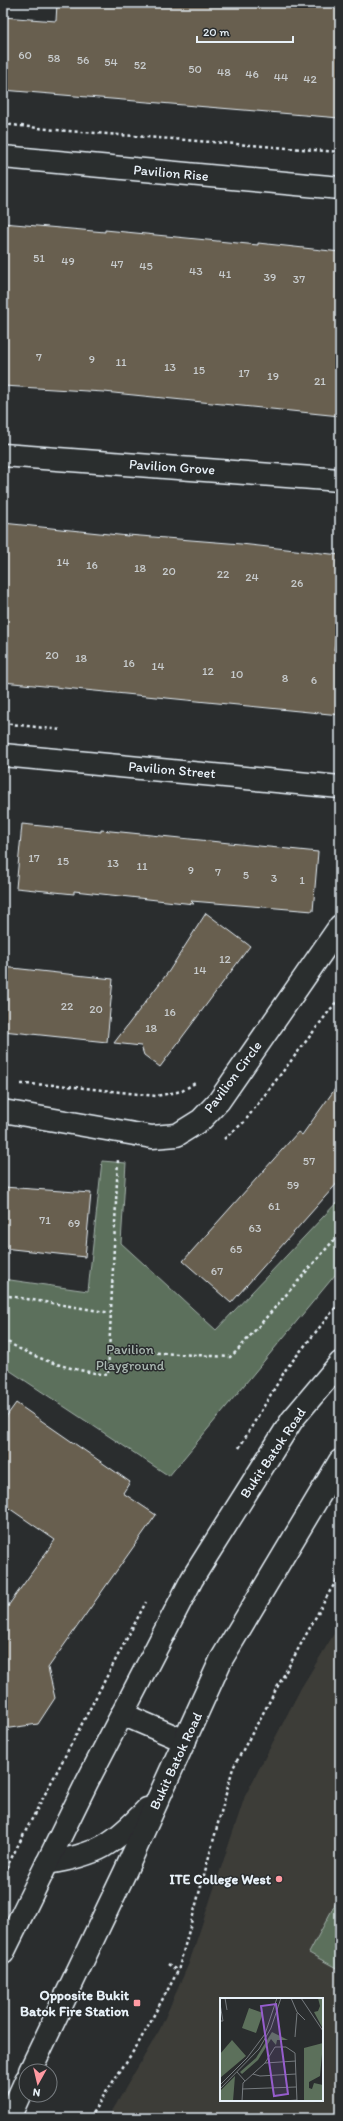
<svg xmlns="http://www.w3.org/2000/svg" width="343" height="2121" font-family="Itim,sans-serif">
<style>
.built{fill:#3c3c38;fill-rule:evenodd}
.green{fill:#5c705b;stroke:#a2b0aa}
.building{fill:#675e4f;stroke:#e8f1f8}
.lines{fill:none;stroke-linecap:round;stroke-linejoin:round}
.minor-casing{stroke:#e8f1f8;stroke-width:25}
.major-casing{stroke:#e8f1f8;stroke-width:25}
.path{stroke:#e8f1f8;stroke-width:2.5;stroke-dasharray:3 3;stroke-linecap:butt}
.minor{stroke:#2a2d2e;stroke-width:22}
.major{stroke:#2a2d2e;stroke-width:22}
.poi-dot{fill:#ff9aa2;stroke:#2a2d2e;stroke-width:1.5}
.labels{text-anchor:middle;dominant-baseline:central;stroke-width:3;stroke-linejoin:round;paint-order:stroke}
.number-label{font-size:12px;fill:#c8ccce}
.street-label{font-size:14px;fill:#e8f1f8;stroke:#2a2d2e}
.park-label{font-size:14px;fill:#a9b7b1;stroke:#2a2d2e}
.poi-label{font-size:14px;font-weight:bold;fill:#e8f1f8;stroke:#2a2d2e;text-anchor:end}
.inset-road{fill:none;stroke:#767b7f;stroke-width:1}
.view{fill:#965dcd;fill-opacity:0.15;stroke:#965dcd;stroke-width:2}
.inset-edge{fill:none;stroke:#e8f1f8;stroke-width:2}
</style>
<rect width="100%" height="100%" fill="#2a2d2e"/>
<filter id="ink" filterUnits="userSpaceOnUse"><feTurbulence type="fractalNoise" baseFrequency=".025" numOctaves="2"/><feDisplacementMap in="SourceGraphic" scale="8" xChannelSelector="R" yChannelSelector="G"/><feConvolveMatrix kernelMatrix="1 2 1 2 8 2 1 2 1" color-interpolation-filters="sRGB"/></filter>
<g filter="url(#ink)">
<path class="built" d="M340,1624V2118H108L160,2029L189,1963L245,1796L301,1688ZM221,1999H322V2100H221Z"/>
<g class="green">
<polygon points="102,1161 126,1163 121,1243 216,1330 340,1199 340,1269 169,1476 3,1366 3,1279 88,1291"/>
<polygon points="340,1895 340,1970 309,1953"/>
</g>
<g class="building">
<polygon points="57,3 340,3 340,118 3,90 3,17 56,21"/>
<polygon points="3,223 105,232 105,230 258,245 258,243 340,252 340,416 104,392 3,386"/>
<polygon points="3,523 128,536 128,535 241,544 340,555 340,589 334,650 340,651 340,715 3,682"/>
<polygon points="22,824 101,832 101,830 131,833 318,852 313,911 191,901 194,904 74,891 74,894 16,888"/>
<polygon points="206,913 250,946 160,1067 144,1055 141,1046 114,1043 169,971"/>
<polygon points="3,967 113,979 107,1042 3,1031"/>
<polygon points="340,1082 340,1180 231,1303 183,1261 298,1132 302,1135"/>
<polygon points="3,1187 91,1193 85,1257 3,1248"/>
<polygon points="16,1403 130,1482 123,1493 156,1515 48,1668 55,1698 38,1724 3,1729 3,1613 55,1540 3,1504 3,1421"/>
</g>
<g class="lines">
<g class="minor-casing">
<g id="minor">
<polyline points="3,157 340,188"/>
<polyline points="3,455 340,480"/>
<polyline points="3,755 340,787"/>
<polyline points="3,1111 152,1137 177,1135 201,1120 219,1101 340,926"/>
<polyline points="122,1714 185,1741"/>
</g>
</g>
<g class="major-casing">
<g id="major">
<path d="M47,1863C97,1855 113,1845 147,1809"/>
<polyline points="3,1953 87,1782 192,1579 292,1420 340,1363"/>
<polyline points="30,2071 125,1872 221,1660 340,1461"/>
<polyline points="9,2118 26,2080"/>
</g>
</g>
<g class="path">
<polyline points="3,124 56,130 340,152"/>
<polyline points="3,723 61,730"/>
<polyline points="337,899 340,894"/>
<polyline points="21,1084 58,1085 156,1096 182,1091 195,1083"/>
<polyline points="224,1139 244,1122 340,997"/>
<polyline points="3,1295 111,1313"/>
<path d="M3,1339C35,1360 71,1370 108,1375L118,1159"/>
<polyline points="109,1350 230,1357 237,1351 340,1233"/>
<polyline points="239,1448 286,1369 340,1302"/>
<polyline points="3,1874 146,1602"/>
<polyline points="168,1964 178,1971"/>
<polyline points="89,2118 138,2044 178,1971 233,1768 330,1591 340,1576"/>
</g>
<use href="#minor" class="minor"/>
<use href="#major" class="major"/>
</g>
</g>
<g class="poi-dot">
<circle cx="279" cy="1879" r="4"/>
<rect x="133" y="1999" width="8" height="8" rx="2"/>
</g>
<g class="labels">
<g class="number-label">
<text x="25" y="55">60</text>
<text x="54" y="58">58</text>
<text x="83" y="60">56</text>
<text x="111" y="62">54</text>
<text x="140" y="65">52</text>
<text x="195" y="69">50</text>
<text x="224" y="72">48</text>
<text x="252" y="74">46</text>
<text x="281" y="77">44</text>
<text x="310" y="79">42</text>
<text x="39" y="258">51</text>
<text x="68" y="261">49</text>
<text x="117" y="264">47</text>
<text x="146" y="266">45</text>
<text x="196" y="271">43</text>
<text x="225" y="274">41</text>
<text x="270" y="277">39</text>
<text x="299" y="279">37</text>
<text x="39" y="357">7</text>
<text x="92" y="359">9</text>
<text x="121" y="362">11</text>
<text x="170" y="367">13</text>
<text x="199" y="370">15</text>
<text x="244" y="373">17</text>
<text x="273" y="376">19</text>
<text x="320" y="381">21</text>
<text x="63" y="562">14</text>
<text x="92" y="565">16</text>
<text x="140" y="568">18</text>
<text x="169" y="571">20</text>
<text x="223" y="574">22</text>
<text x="252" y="577">24</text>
<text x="297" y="583">26</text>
<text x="52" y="655">20</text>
<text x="81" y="658">18</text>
<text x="129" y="663">16</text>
<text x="158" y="666">14</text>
<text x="208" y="671">12</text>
<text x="237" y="674">10</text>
<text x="285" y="678">8</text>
<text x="314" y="680">6</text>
<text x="34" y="858">17</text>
<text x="63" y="861">15</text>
<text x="113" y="863">13</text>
<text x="142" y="866">11</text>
<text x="191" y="870">9</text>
<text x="218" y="872">7</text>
<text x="246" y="875">5</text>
<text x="274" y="878">3</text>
<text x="302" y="880">1</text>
<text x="225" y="959">12</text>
<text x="200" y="970">14</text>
<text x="67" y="1006">22</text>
<text x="96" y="1009">20</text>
<text x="170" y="1012">16</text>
<text x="151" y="1028">18</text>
<text x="309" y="1161">57</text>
<text x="293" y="1185">59</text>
<text x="274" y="1206">61</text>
<text x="45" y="1220">71</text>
<text x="74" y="1223">69</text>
<text x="255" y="1228">63</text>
<text x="236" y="1249">65</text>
<text x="217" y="1271">67</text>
</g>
<g class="street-label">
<text transform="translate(171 173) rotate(5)">Pavilion Rise</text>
<text transform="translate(172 467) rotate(4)">Pavilion Grove</text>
<text transform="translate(172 770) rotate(5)">Pavilion Street</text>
<text transform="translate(233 1077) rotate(-53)">Pavilion Circle</text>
<text transform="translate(273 1453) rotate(-56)">Bukit Batok Road</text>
<text transform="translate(176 1761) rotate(-65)">Bukit Batok Road</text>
</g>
<g class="park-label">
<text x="130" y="1349">Pavilion<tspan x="130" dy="16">Playground</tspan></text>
</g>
<g class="poi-label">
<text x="271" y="1879">ITE College West</text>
<text x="129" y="1995">Opposite Bukit<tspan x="129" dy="16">Batok Fire Station</tspan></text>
</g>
</g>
<g transform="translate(220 1998)">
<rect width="103" height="103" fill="#2a2d2e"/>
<path d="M98,0H103V31L94,14L98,13L100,8ZM29,10L43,15L36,35L22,30ZM52,34L68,42H57L56,47L51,41L38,62L22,76L20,74L36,60ZM12,42L26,58L0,80V56ZM103,45L100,78L89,84V90L92,91L94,85L103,87V103H84V50ZM15,78L13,103H0V93Z" fill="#5c705b"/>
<path class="inset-road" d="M5,0L7,12M71,0L77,14L85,22M81,0L103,33M0,6L3,23H0M75,39L77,15M45,65L76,63M17,74L25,83M33,76L40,78L76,76M0,87L27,60L45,36L57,0M0,91L39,51L51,30L61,0M22,91L76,89M22,103L23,85L45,65L55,49H66L75,55L77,103M63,103L77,102"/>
<path class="view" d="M56,6L68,96L54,98L41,8Z"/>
<rect width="103" height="103" class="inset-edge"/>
</g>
<rect width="343" height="2121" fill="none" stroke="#2a2d2e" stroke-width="16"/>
<rect x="8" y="8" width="327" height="2105" fill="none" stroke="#e8f1f8" stroke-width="1.5" filter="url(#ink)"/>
<g transform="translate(38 2083) rotate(188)"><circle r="19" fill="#2a2d2e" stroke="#767b7f"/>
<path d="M0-3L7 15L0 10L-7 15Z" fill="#ff9aa2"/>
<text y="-6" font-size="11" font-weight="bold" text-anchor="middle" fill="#e8f1f8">N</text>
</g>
<path d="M197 36v6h96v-6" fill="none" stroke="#e8f1f8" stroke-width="2"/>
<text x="203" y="36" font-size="12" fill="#e8f1f8" stroke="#2a2d2e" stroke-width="3" paint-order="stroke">20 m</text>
</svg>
